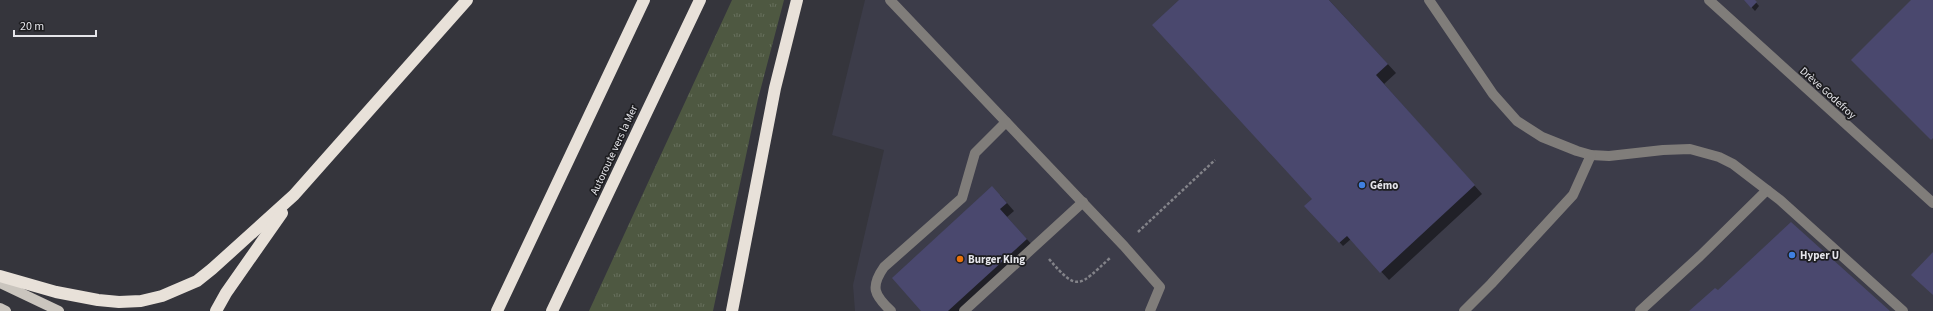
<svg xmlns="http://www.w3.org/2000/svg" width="1933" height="311" font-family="'Source Sans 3',sans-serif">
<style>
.built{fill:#3c3c49}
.grass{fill:url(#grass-tufts)}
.shadow{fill:#0007}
.building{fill:#4a486e}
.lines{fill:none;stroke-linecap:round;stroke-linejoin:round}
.path{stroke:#838389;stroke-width:2.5;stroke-dasharray:3 2;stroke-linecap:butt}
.minor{stroke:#807d7a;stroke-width:10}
.major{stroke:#cac5be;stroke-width:10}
.highway{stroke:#e8e1d9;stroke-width:12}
.shop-dot{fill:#3f7fe0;stroke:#1d1d20;stroke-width:1.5}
.food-dot{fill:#e8710a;stroke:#1d1d20;stroke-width:1.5}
.labels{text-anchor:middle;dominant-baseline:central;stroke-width:3.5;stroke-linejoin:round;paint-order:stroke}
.street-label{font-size:11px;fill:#e5e5ea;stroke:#1d1d20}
.poi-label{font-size:11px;font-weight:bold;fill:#e5e5ea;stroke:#1d1d20;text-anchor:start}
</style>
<defs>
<pattern id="grass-tufts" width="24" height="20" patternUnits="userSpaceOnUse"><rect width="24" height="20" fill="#4e5841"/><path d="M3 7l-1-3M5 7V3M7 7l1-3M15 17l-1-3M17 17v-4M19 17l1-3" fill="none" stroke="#67705d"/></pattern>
</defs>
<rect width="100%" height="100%" fill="#35353c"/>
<polygon class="built" points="865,0 1933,0 1933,311 855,311 853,285 884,150 832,135"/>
<polygon class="grass" points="732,0 784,0 758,99 713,311 589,311"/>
<g class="shadow">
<polygon points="1181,0 1329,0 1396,73 1384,84 1482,194 1389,280 1351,239 1343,246 1306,206 1320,206"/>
<polygon points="1745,0 1754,0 1759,6 1755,11"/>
<polygon points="1000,195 1014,211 1007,217 1034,247 964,311 923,311"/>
</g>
<g class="building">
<polygon points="1179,0 1329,0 1388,64 1376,75 1475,185 1380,273 1347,236 1339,243 1304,206 1312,199 1152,25"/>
<polygon points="1744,0 1755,0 1757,2 1751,8"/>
<polygon points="1911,0 1933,0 1933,138 1931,140 1851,60"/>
<polygon points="992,186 1007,203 1000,209 1027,239 948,311 921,311 892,278"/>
<polygon points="1791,222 1890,311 1689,311 1715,288 1718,290"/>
<polygon points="1933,252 1933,295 1911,275"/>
</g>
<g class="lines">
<g class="path">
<polyline points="1138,232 1215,160"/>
<path d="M1049,259C1078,293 1079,286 1110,258"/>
</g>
<g class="minor">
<polyline points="890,0 1124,246 1160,287 1150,311"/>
<polyline points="1429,0 1493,94 1517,121 1542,137 1577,151 1591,155 1609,156 1663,150 1690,149 1719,157 1733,164 1780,200 1903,311"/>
<polyline points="1709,0 1933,203"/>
<path d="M891,311C874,295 870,287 884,267L962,198L975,153L1006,122"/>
<polyline points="964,311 1083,202"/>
<polyline points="1464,311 1491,284 1573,195 1591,155"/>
<polyline points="1640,311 1700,256 1767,190"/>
</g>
<g class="major">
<polyline points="0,283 59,311"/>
<polyline points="0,308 6,311"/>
</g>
<g class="highway">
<polyline points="0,276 56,292 98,300 119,302 141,301 162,296 197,281 212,269 294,195 467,0"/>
<polyline points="216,311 226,293 282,213"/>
<polyline points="497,311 644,0"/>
<polyline points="552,311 700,0"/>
<polyline points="732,311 775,88 797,0"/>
</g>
</g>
<g class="shop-dot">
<circle cx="1362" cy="185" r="4"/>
<circle cx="1792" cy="255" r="4"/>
</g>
<circle class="food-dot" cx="960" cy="259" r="4"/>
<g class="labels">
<g class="street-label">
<text transform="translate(1828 93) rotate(42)">Drève Godefroy</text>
<text transform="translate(614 150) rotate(-65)">Autoroute vers la Mer</text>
</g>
<g class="poi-label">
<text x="1370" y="185">Gémo</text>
<text x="1800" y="255">Hyper U</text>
<text x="968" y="259">Burger King</text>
</g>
</g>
<path d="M14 30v6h82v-6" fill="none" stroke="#e5e5ea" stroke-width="2"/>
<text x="20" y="30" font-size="12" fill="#e5e5ea" stroke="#1d1d20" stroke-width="3" paint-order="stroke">20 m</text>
</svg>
